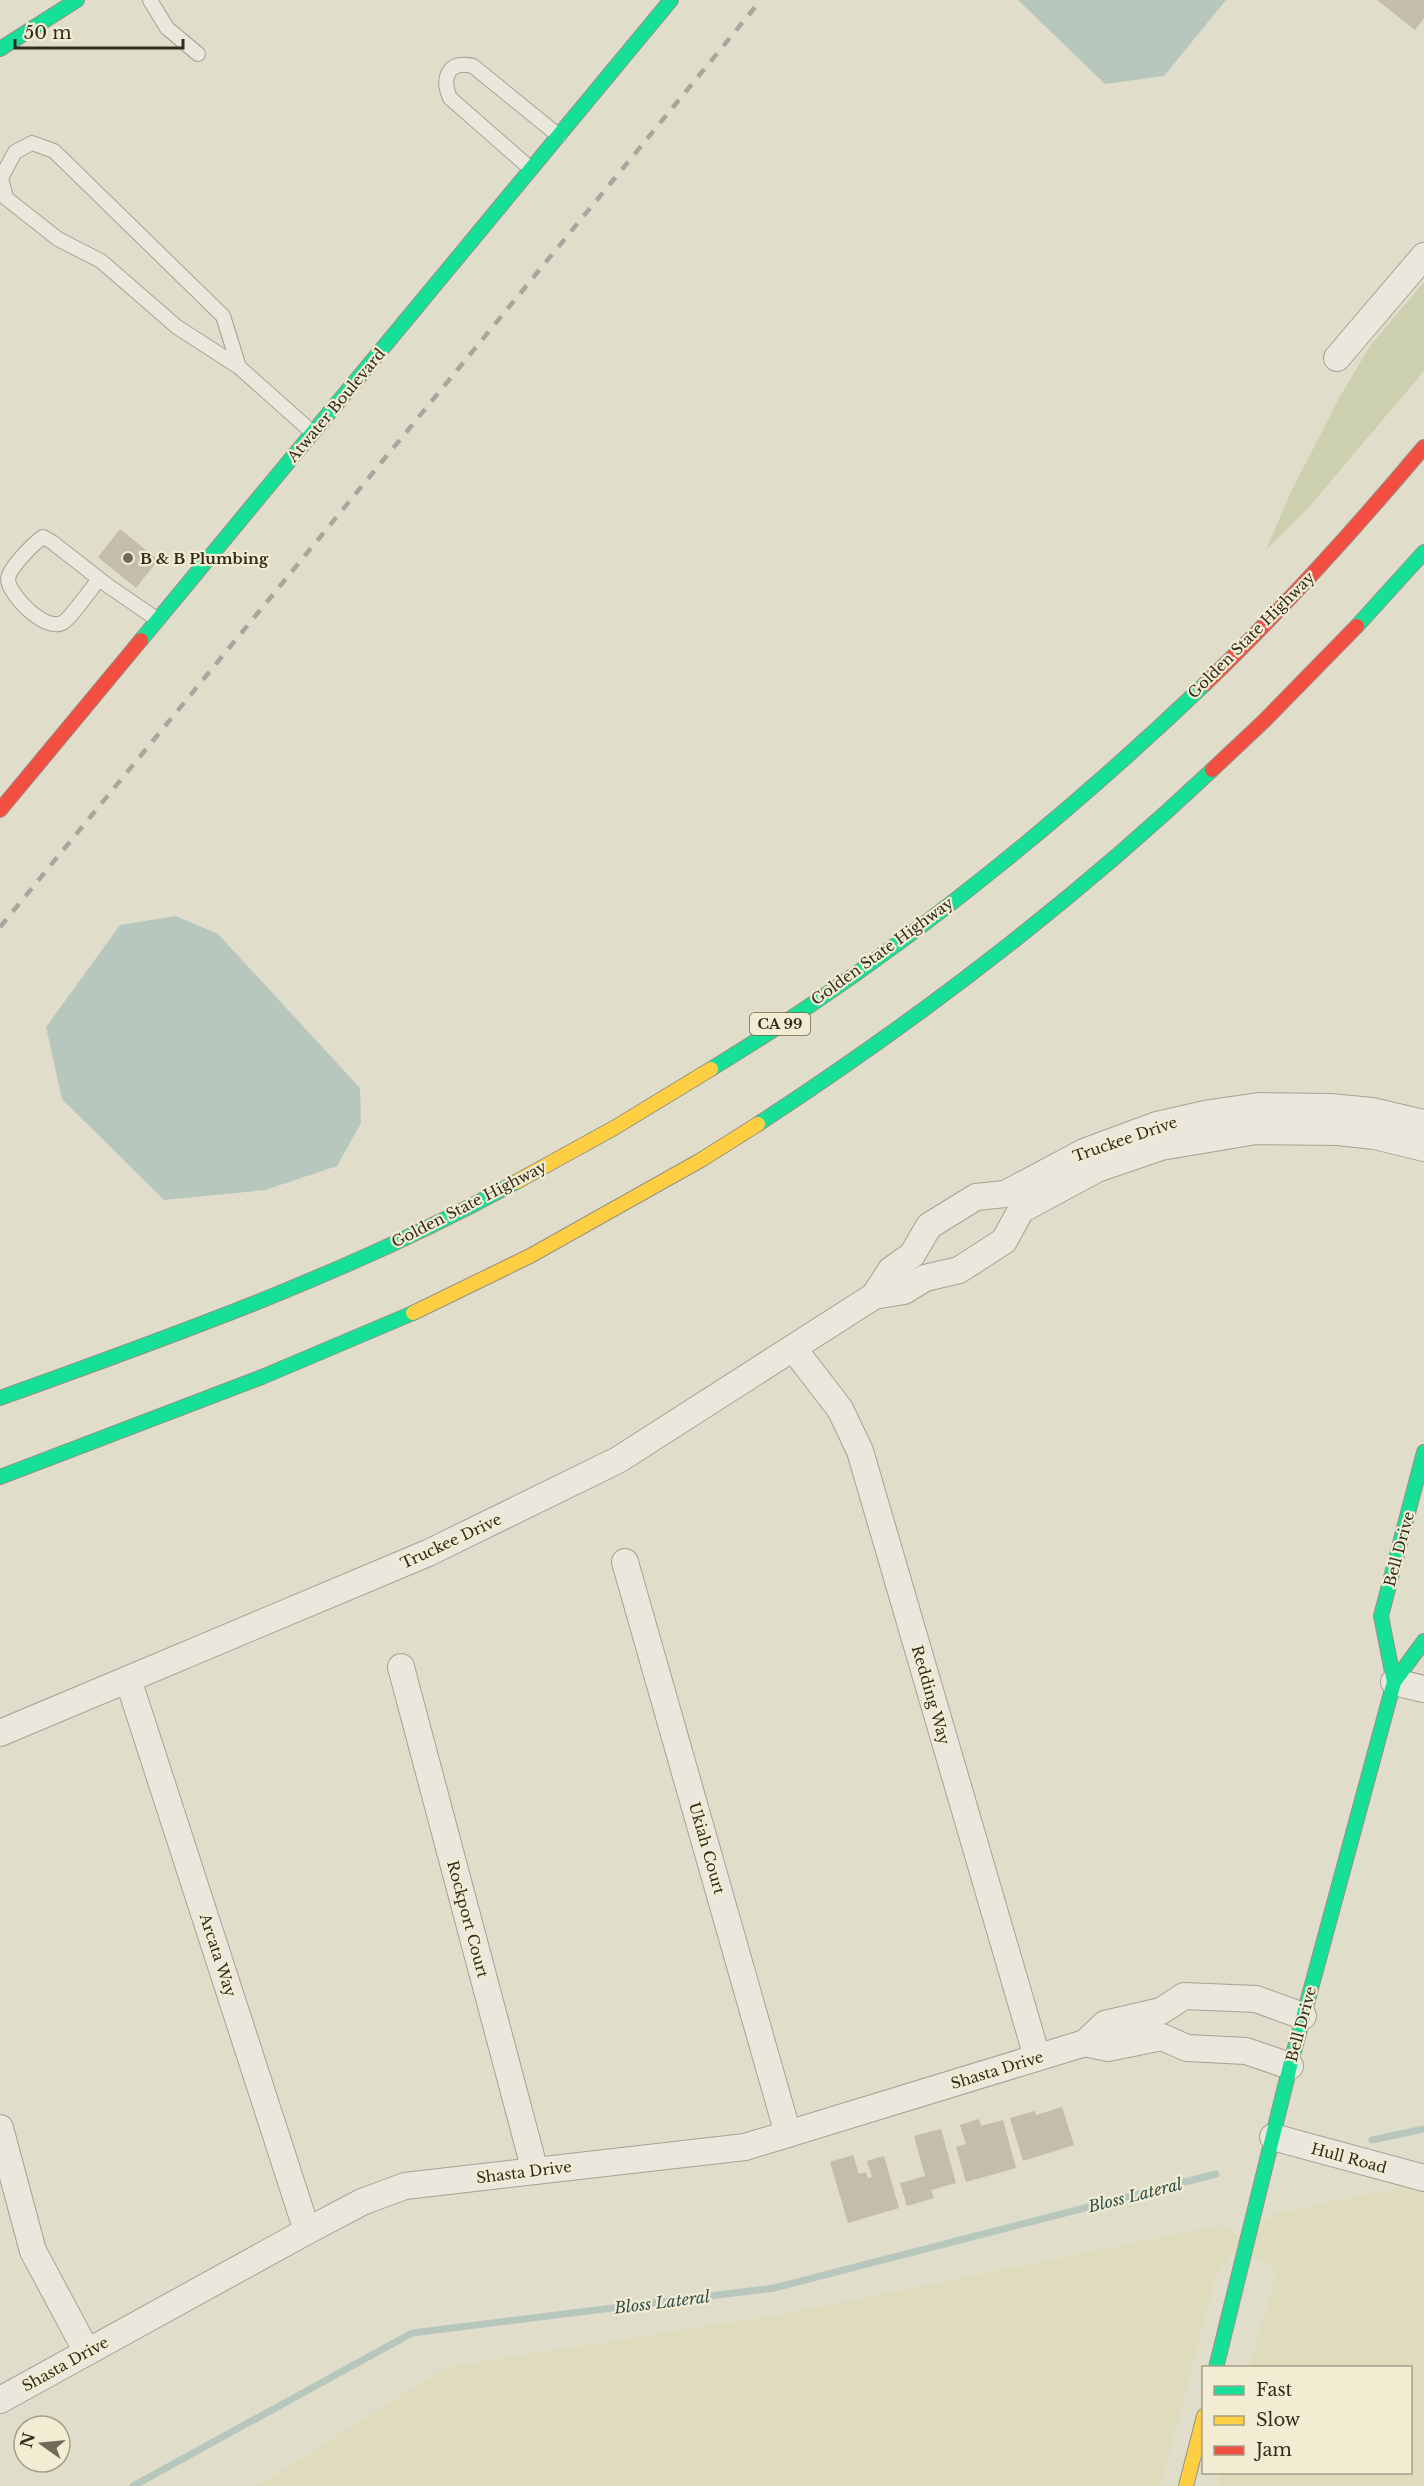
<svg xmlns="http://www.w3.org/2000/svg" width="1424" height="2486" font-family="'Libre Baskerville',serif">
<style>
.farmland{fill:#dfdcbd}
.green{fill:#ccd0af}
.water{fill:#b7c7be}
.lines{fill:none;stroke-linecap:round;stroke-linejoin:round}
.stream{stroke:#b7c7be;stroke-width:7}
.building{fill:#c4bcac}
.lane-casing{stroke:#a6a295;stroke-width:16}
.street-casing{stroke:#a6a295;stroke-width:28}
.fast-casing{stroke:#959185;stroke-width:16}
.slow-casing{stroke:#959185;stroke-width:16}
.jam-casing{stroke:#959185;stroke-width:16}
.lane{stroke:#eae7dc;stroke-width:14}
.street{stroke:#eae7dc;stroke-width:26}
.fast{stroke:#16e098;stroke-width:14}
.slow{stroke:#ffcf43;stroke-width:14}
.jam{stroke:#f24e42;stroke-width:14}
.rail{stroke:#a8a69d;stroke-width:4.5;stroke-dasharray:10 10;stroke-linecap:butt}
.poi-dot{fill:#70695b;stroke:#f1ecd2;stroke-width:2}
.labels{text-anchor:middle;dominant-baseline:central;stroke-width:4.5;stroke-linejoin:round;paint-order:stroke}
.shield{fill:#f1ecd2;stroke:#6c6554;stroke-width:1.5}
.shield-label{font-size:14px;font-weight:bold;fill:#332b1e}
.street-label{font-size:15px;fill:#332b1e;stroke:#f1ecd2}
.poi-label{font-size:15px;font-weight:bold;fill:#332b1e;stroke:#f1ecd2;text-anchor:start}
.water-label{font-size:16px;font-style:italic;fill:#2f4f51;stroke:#f1ecd2}
</style>
<rect width="100%" height="100%" fill="#e1ddcb"/>
<polygon class="farmland" points="1424,2183 1424,2486 1217,2486 1221,2473 1410,2472 1410,2368 1250,2367 1277,2269 1237,2247 1217,2273 1161,2486 257,2486 447,2367 789,2313 1221,2225 1239,2235 1277,2213"/>
<polygon class="green" points="1424,282 1424,371 1309,507 1266,550 1290,494 1339,398 1370,346"/>
<g class="water">
<polygon points="1018,0 1226,0 1164,76 1105,84"/>
<polygon points="176,916 218,934 360,1088 361,1123 337,1166 265,1190 164,1200 62,1099 46,1027 120,925"/>
</g>
<g class="lines">
<g class="stream">
<polyline points="1372,2140 1424,2129"/>
<polyline points="133,2486 412,2333 774,2288 1216,2174"/>
</g>
</g>
<g class="building">
<polygon points="1377,0 1424,0 1424,18 1415,30"/>
<polygon points="120,529 158,560 136,588 98,557"/>
<polygon points="1062,2107 1074,2145 1023,2161 1010,2118 1035,2111 1036,2115"/>
<polygon points="979,2119 981,2126 1003,2120 1016,2168 966,2182 956,2147 966,2144 960,2125"/>
<polygon points="941,2129 956,2183 931,2190 934,2198 907,2206 900,2183 925,2176 914,2136"/>
<polygon points="853,2155 859,2174 866,2172 868,2178 872,2177 867,2161 884,2156 899,2208 848,2223 830,2162"/>
</g>
<g class="lines">
<g class="lane-casing">
<g id="lane">
<polyline points="150,0 167,28 198,54"/>
<path d="M531,169L450,98C441,77 449,60 473,66L559,136"/>
<polyline points="239,367 223,316 54,151 32,143 15,152 1,178 6,198 58,239 101,261 177,327 239,367 313,433"/>
<path d="M99,579C91,589 73,615 64,622C46,634 8,594 8,579C9,568 34,543 43,537L52,542L107,585L158,620"/>
</g>
</g>
<g class="street-casing">
<g id="street">
<polyline points="1337,358 1424,256"/>
<polyline points="874,1296 904,1291 925,1278 959,1270 1004,1241 1021,1210 1097,1169 1161,1147 1256,1131 1338,1132 1375,1136 1424,1148"/>
<polyline points="793,1348 840,1409 860,1451 1037,2057"/>
<polyline points="625,1562 788,2134"/>
<polyline points="401,1667 535,2171"/>
<polyline points="128,1679 307,2231"/>
<polyline points="1394,1682 1424,1689"/>
<polyline points="0,1733 428,1553 618,1460 874,1296 891,1270 912,1255 929,1226 976,1197 1005,1194 1084,1152 1157,1125 1210,1113 1259,1106 1330,1107 1372,1111 1424,1123"/>
<polyline points="1085,2043 1108,2048 1162,2037 1187,2048 1246,2051 1290,2066"/>
<polyline points="0,2128 33,2251 87,2352"/>
<polyline points="1273,2137 1424,2178"/>
<polyline points="0,2400 307,2231 362,2202 405,2186 745,2147 1085,2043 1105,2024 1161,2011 1184,1996 1256,1999 1303,2016"/>
</g>
</g>
<g class="fast-casing">
<g id="fast">
<polyline points="0,49 77,0"/>
<polyline points="1357,626 1424,552"/>
<polyline points="141,640 671,0"/>
<path d="M711,1069C889,961 1055,827 1205,684"/>
<path d="M758,1124C919,1019 1072,902 1212,770"/>
<path d="M0,1398C175,1335 352,1272 516,1182"/>
<polyline points="0,1477 262,1377 413,1313"/>
<polyline points="1394,1682 1381,1616 1424,1452"/>
<polyline points="1216,2368 1290,2066 1394,1682 1424,1641"/>
</g>
</g>
<g class="slow-casing">
<g id="slow">
<polyline points="516,1182 614,1128 711,1069"/>
<polyline points="413,1313 530,1256 701,1160 758,1124"/>
<polyline points="1186,2486 1204,2416"/>
</g>
</g>
<g class="jam-casing">
<g id="jam">
<path d="M1205,684C1283,609 1355,529 1424,447"/>
<polyline points="1212,770 1264,721 1357,626"/>
<polyline points="0,810 141,640"/>
</g>
</g>
<use href="#lane" class="lane"/>
<use href="#street" class="street"/>
<use href="#fast" class="fast"/>
<use href="#slow" class="slow"/>
<use href="#jam" class="jam"/>
<polyline class="rail" points="0,927 761,0"/>
</g>
<circle class="poi-dot" cx="128" cy="558" r="6"/>
<g class="labels">
<rect class="shield" x="750" y="1013" width="60" height="22" rx="4.5"/>
<g class="shield-label">
<text x="780" y="1024">CA 99</text>
</g>
<g class="street-label">
<text transform="translate(336 405) rotate(-50)">Atwater Boulevard</text>
<text transform="translate(1251 635) rotate(-45)">Golden State Highway</text>
<text transform="translate(882 951) rotate(-36)">Golden State Highway</text>
<text transform="translate(1125 1139) rotate(-19)">Truckee Drive</text>
<text transform="translate(469 1204) rotate(-27)">Golden State Highway</text>
<text transform="translate(451 1541) rotate(-25)">Truckee Drive</text>
<text transform="translate(1399 1549) rotate(-75)">Bell Drive</text>
<text transform="translate(931 1695) rotate(74)">Redding Way</text>
<text transform="translate(707 1848) rotate(74)">Ukiah Court</text>
<text transform="translate(468 1919) rotate(75)">Rockport Court</text>
<text transform="translate(218 1955) rotate(72)">Arcata Way</text>
<text transform="translate(1301 2024) rotate(-75)">Bell Drive</text>
<text transform="translate(997 2070) rotate(-17)">Shasta Drive</text>
<text transform="translate(1349 2158) rotate(15)">Hull Road</text>
<text transform="translate(524 2172) rotate(-7)">Shasta Drive</text>
<text transform="translate(65 2364) rotate(-29)">Shasta Drive</text>
</g>
<g class="poi-label">
<text x="140" y="558">B &amp; B Plumbing</text>
</g>
<g class="water-label">
<text transform="translate(1135 2195) rotate(-14)">Bloss Lateral</text>
<text transform="translate(662 2302) rotate(-7)">Bloss Lateral</text>
</g>
</g>
<rect x="1202" y="2366" width="210" height="108" fill="#f1ecd2" stroke="#a59f8a" stroke-width="1.5"/>
<rect x="1214" y="2386" width="30" height="9" fill="#16e098" stroke="#a59f8a" stroke-width="1.5"/>
<text x="1256" y="2396" font-size="18" fill="#332b1e">Fast</text>
<rect x="1214" y="2416" width="30" height="9" fill="#ffcf43" stroke="#a59f8a" stroke-width="1.5"/>
<text x="1256" y="2426" font-size="18" fill="#332b1e">Slow</text>
<rect x="1214" y="2446" width="30" height="9" fill="#f24e42" stroke="#a59f8a" stroke-width="1.5"/>
<text x="1256" y="2456" font-size="18" fill="#332b1e">Jam</text>
<g transform="translate(42 2444) rotate(285)"><circle r="28" fill="#f1ecd2" stroke="#a59f8a" stroke-width="1.5"/>
<path d="M0-4.5L10 22L0 15L-10 22Z" fill="#70695b"/>
<text y="-9" font-size="16" font-weight="bold" text-anchor="middle" fill="#332b1e">N</text>
</g>
<path d="M15 39v9h168v-9" fill="none" stroke="#332b1e" stroke-width="3"/>
<text x="24" y="39" font-size="18" fill="#332b1e" stroke="#f1ecd2" stroke-width="4.5" paint-order="stroke">50 m</text>
</svg>
